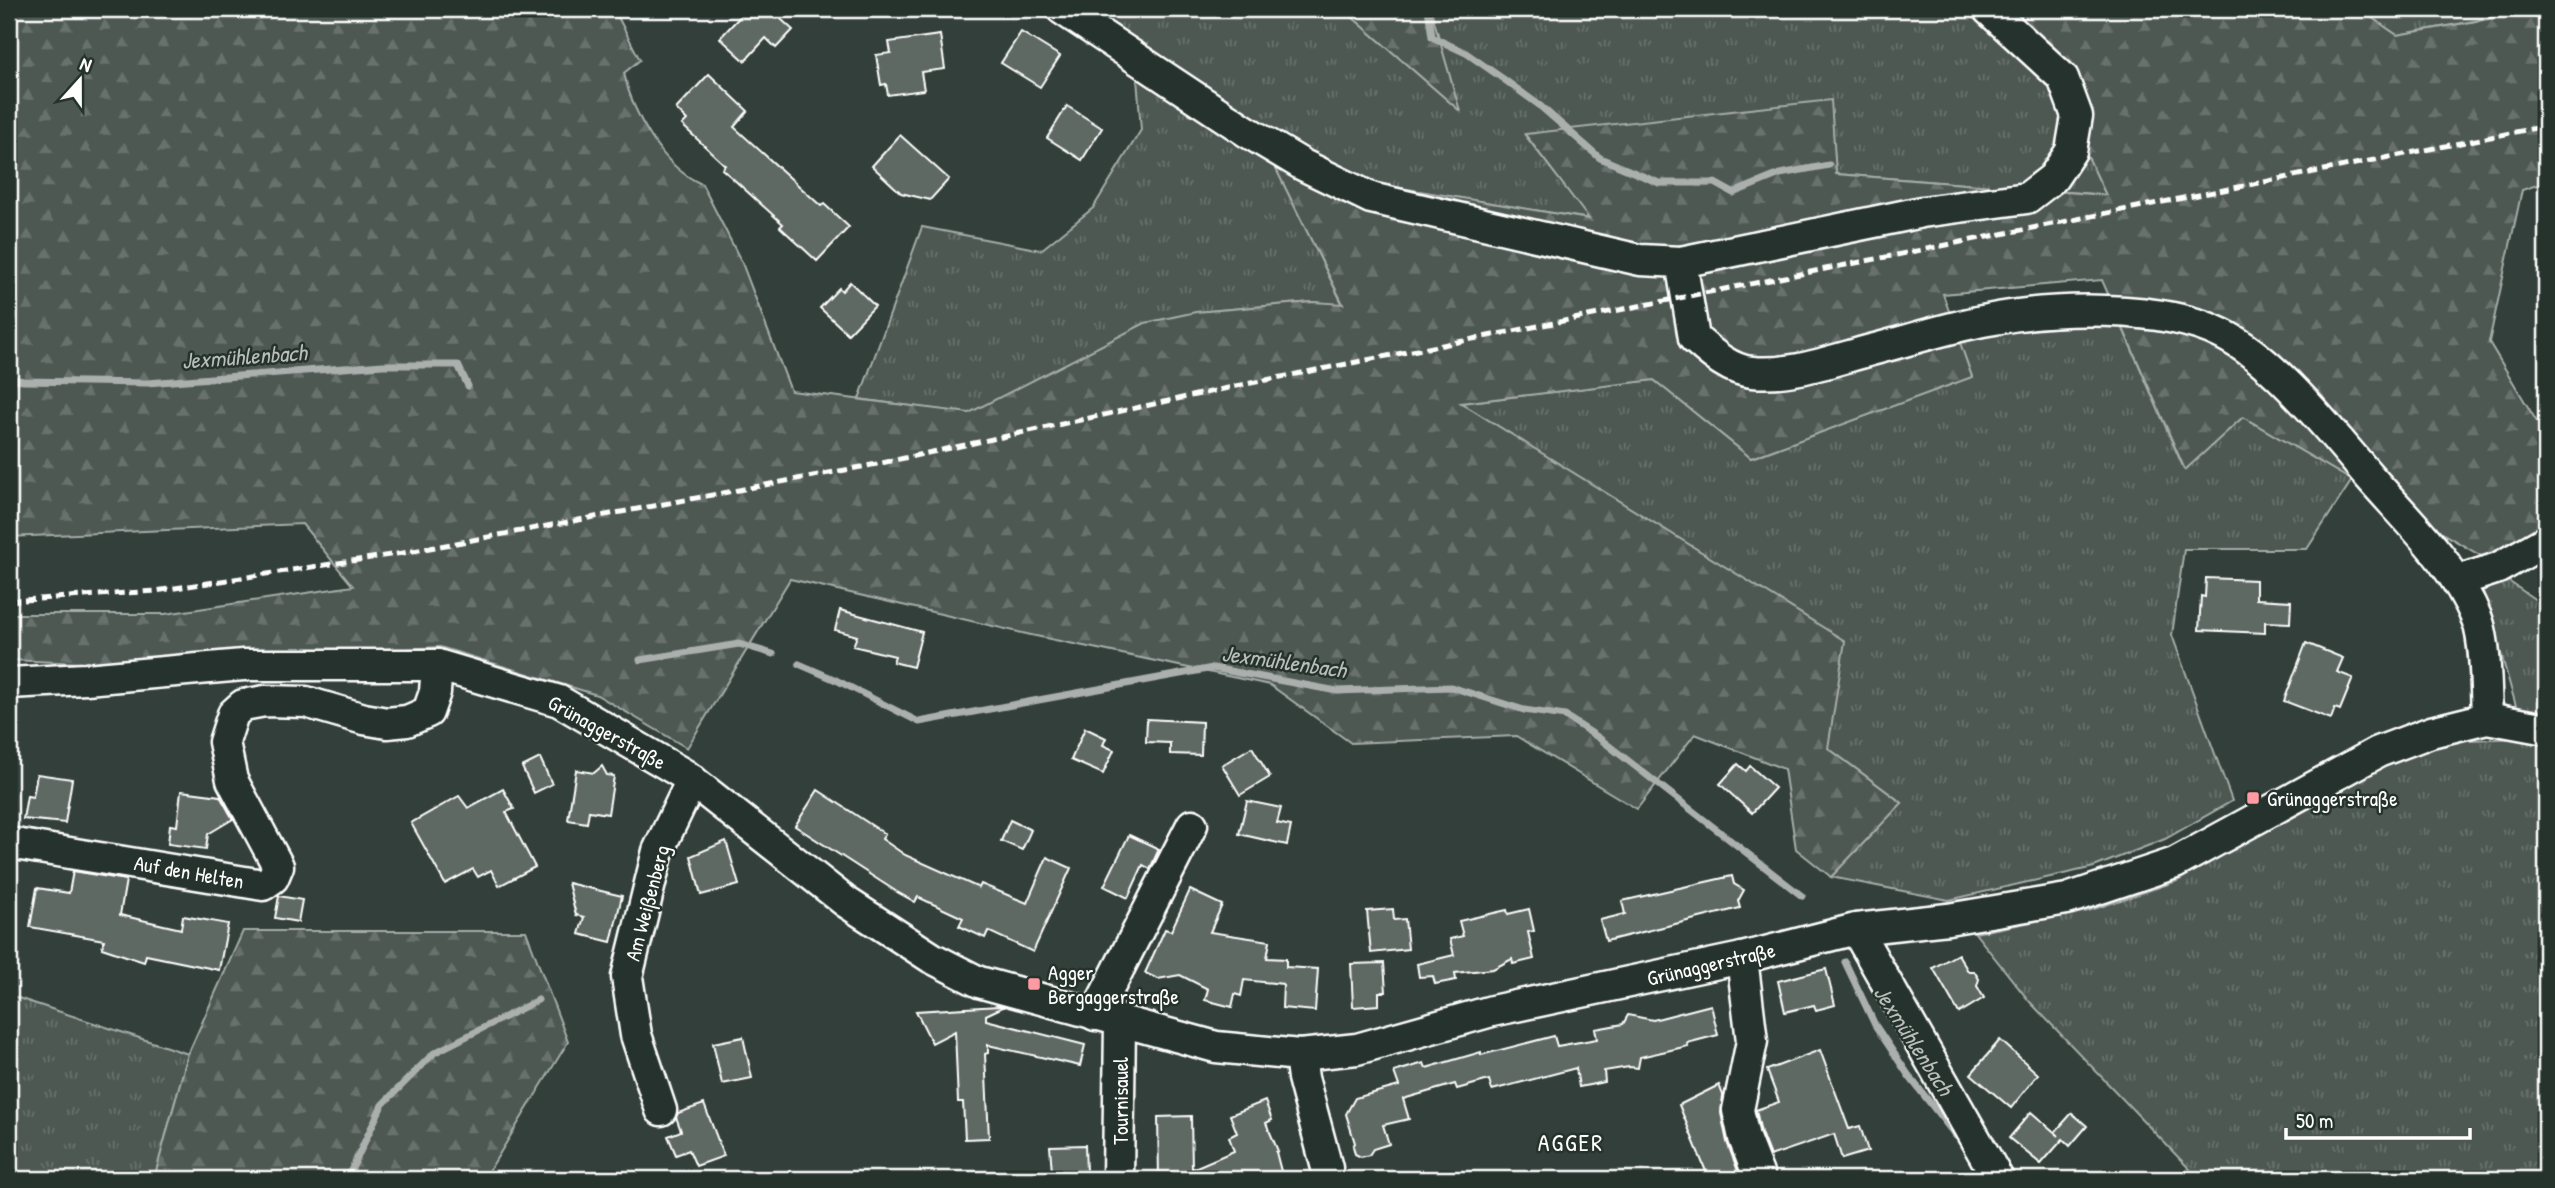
<svg xmlns="http://www.w3.org/2000/svg" width="2555" height="1188" font-family="'Patrick Hand',sans-serif">
<style>
.grass{fill:url(#grass-tufts);stroke:#a6aca9;stroke-width:2}
.forest{fill:url(#forest-firs);stroke:#a6aca9;stroke-width:2}
.lines{fill:none;stroke-linecap:round;stroke-linejoin:round}
.stream{stroke:#abb0ae;stroke-width:7}
.building{fill:#5f6964;stroke:#fff;stroke-width:2}
.minor-casing{stroke:#fff;stroke-width:35}
.minor{stroke:#26332d;stroke-width:30}
.rail{stroke:#fff;stroke-width:5;stroke-dasharray:10 5;stroke-linecap:butt}
.poi-dot{fill:#ff9aa2;stroke:#26332d;stroke-width:2.5}
.labels{text-anchor:middle;dominant-baseline:central;stroke-width:5;stroke-linejoin:round;paint-order:stroke}
.street-label{font-size:21px;fill:#fff;stroke:#26332d}
.poi-label{font-size:21px;fill:#fff;stroke:#26332d;text-anchor:start}
.water-label{font-size:23px;font-style:italic;fill:#b9bdbc;stroke:#26332d}
.quarter-label{font-size:24px;letter-spacing:2px;fill:#fff;stroke:#26332d}
</style>
<defs>
<pattern id="grass-tufts" width="24" height="20" patternUnits="userSpaceOnUse" patternTransform="scale(1.75)"><rect width="24" height="20" fill="#4d5853"/><path d="M3 7l-1-3M5 7V3M7 7l1-3M15 17l-1-3M17 17v-4M19 17l1-3" fill="none" stroke="#68716d"/></pattern>
<pattern id="forest-firs" width="22" height="20" patternUnits="userSpaceOnUse" patternTransform="scale(1.75)"><rect width="22" height="20" fill="#4d5853"/><path d="M5 1l3.5 6h-7zM16 11l3.5 6h-7z" fill="#68716d"/></pattern>
</defs>
<rect width="100%" height="100%" fill="#333f3a"/>
<filter id="ink" filterUnits="userSpaceOnUse"><feTurbulence type="fractalNoise" baseFrequency=".0143" numOctaves="2"/><feDisplacementMap in="SourceGraphic" scale="14" xChannelSelector="R" yChannelSelector="G"/><feConvolveMatrix kernelMatrix="1 2 1 2 8 2 1 2 1" color-interpolation-filters="sRGB"/></filter>
<g filter="url(#ink)">
<g class="grass">
<polygon points="1077,9 1343,9 1459,110 1432,14 1434,9 1990,9 2033,39 2106,195 1836,174 1830,101 1525,135 1590,219 1276,168 1343,305 1313,302 1196,312 1049,373 969,414 859,399 922,227 1041,250 1093,208 1141,130 1137,78"/>
<polygon points="2359,9 2540,9 2397,35"/>
<polygon points="2059,324 2121,324 2184,469 2243,417 2352,480 2307,549 2184,549 2172,635 2232,801 2165,839 2094,867 1949,900 1831,877 1902,803 1828,748 1460,403 1654,380 1751,458 1972,377 1958,338"/>
<polygon points="2498,574 2546,607 2546,715 2516,706 2483,591"/>
<polygon points="2524,738 2546,747 2546,1179 2199,1179 2030,1002 1975,933 2088,911 2177,881 2342,786 2440,741"/>
<polygon points="9,995 188,1054 154,1179 9,1179"/>
</g>
<g class="forest">
<path d="M9,9H614L640,60L624,73C632,113 663,168 702,184L742,263L791,391L969,413L1145,323L1196,312L1313,302L1343,304L1275,167L1589,219L1525,134L1831,100L1836,174L2106,195L2033,39L1990,9H2359L2397,35L2546,9V182L2522,190L2489,342L2546,437V533L2490,561L2243,417L2185,470L2102,280L1943,294L1972,377L1751,458L1654,380L1461,403L1845,641L1828,748L1902,803L1831,877L1796,849L1784,769L1695,734L1637,809L1516,736L1351,743L1270,685L1031,635L790,579L687,748L597,695L440,647L131,665L9,660V614H165L353,586L302,524L9,537Z"/>
<polygon points="1343,9 1434,9 1432,14 1460,111"/>
<polygon points="243,931 526,931 568,1042 484,1179 154,1179 188,1054"/>
</g>
<g class="lines">
<g class="stream">
<polyline points="1428,9 1432,37 1466,53 1502,78 1539,105 1600,158 1659,183 1715,183 1733,193 1780,174 1829,165"/>
<polyline points="9,378 23,381 147,383 383,365 458,365 468,386"/>
<polyline points="2542,606 2546,609"/>
<polyline points="640,660 739,644 773,654"/>
<polyline points="799,664 836,680 919,722 1213,668 1337,691 1451,687 1524,710 1565,716 1599,738 1802,896"/>
<polyline points="1845,962 1875,1025 1909,1076 1956,1136"/>
<polyline points="347,1179 382,1105 434,1053 538,1000"/>
</g>
</g>
<g class="building">
<polygon points="747,9 770,9 793,30 776,48 766,38 745,61 720,38"/>
<polygon points="1021,32 1060,56 1040,87 1001,63"/>
<polygon points="940,35 945,69 921,72 924,90 888,95 886,84 881,85 876,55 891,53 889,42"/>
<polygon points="709,74 748,111 734,127 821,206 824,204 849,227 817,261 780,227 783,224 730,176 722,169 725,165 682,125 687,120 676,109"/>
<polygon points="1067,106 1102,128 1082,160 1047,138"/>
<polygon points="900,135 949,179 930,200 901,193 872,166"/>
<polygon points="850,282 875,306 848,334 820,308 839,288 842,291"/>
<polygon points="2206,578 2256,580 2256,599 2291,601 2290,623 2265,622 2265,633 2199,630 2201,596 2205,597"/>
<polygon points="840,610 922,632 913,667 893,662 895,656 853,646 857,636 835,630"/>
<polygon points="2306,643 2343,658 2337,672 2353,678 2340,710 2335,708 2331,719 2284,701"/>
<polygon points="1147,719 1202,722 1201,755 1170,754 1170,743 1146,742"/>
<polygon points="1085,728 1106,738 1103,745 1114,750 1103,774 1071,760"/>
<polygon points="1252,747 1270,777 1240,795 1222,765"/>
<polygon points="540,758 552,784 534,793 522,767"/>
<polygon points="1738,764 1746,771 1750,766 1775,788 1752,813 1720,784"/>
<polygon points="602,766 607,775 614,776 608,814 589,811 587,823 568,820 576,770 594,773"/>
<polygon points="37,774 72,779 65,823 23,819 27,796 33,797"/>
<polygon points="503,789 514,809 506,812 535,867 499,886 491,870 478,877 473,869 445,884 411,823 459,796 468,808"/>
<polygon points="818,790 885,834 882,839 905,855 979,888 981,884 1027,903 1047,857 1071,868 1033,952 988,931 985,938 959,926 963,918 918,897 915,902 897,892 795,826"/>
<polygon points="181,791 220,796 233,819 208,834 206,849 168,844 170,825 177,826"/>
<polygon points="1247,801 1281,808 1277,823 1291,826 1287,845 1239,834"/>
<polygon points="1010,820 1031,830 1022,850 1001,841"/>
<polygon points="1129,835 1159,849 1150,869 1143,865 1128,898 1104,886"/>
<polygon points="726,841 739,885 701,895 691,856"/>
<polygon points="73,871 126,880 120,915 181,929 183,916 228,924 219,970 146,955 144,962 102,948 104,940 30,927 37,888 69,893"/>
<polygon points="1732,876 1734,884 1744,890 1738,901 1740,908 1606,941 1600,920 1625,914 1622,901"/>
<polygon points="568,883 622,896 611,942 579,934 584,917 576,915"/>
<polygon points="1190,890 1222,905 1210,932 1270,941 1267,958 1286,959 1286,967 1318,969 1315,1011 1282,1008 1283,984 1244,980 1241,996 1235,994 1232,1007 1205,1000 1208,989 1180,975 1158,979 1145,973 1165,929 1171,931"/>
<polygon points="279,896 302,900 298,922 275,918"/>
<polygon points="1393,909 1394,920 1405,919 1408,949 1371,953 1367,911"/>
<polygon points="1529,909 1534,931 1528,932 1534,959 1513,964 1512,959 1493,969 1455,973 1456,980 1435,984 1433,976 1419,977 1417,964 1454,955 1450,939 1463,936 1459,921 1507,910 1508,914"/>
<polygon points="1958,954 1968,971 1974,971 1979,979 1977,986 1984,998 1959,1013 1933,968"/>
<polygon points="1384,963 1386,992 1379,992 1379,1005 1353,1007 1351,964"/>
<polygon points="1826,969 1835,1005 1816,1010 1814,1005 1785,1012 1778,981"/>
<polygon points="1711,1005 1718,1035 1687,1043 1688,1046 1640,1057 1638,1068 1629,1067 1604,1071 1605,1082 1579,1087 1576,1068 1492,1090 1489,1080 1457,1089 1455,1084 1403,1099 1409,1119 1383,1125 1389,1144 1373,1149 1369,1155 1361,1157 1355,1154 1353,1146 1355,1143 1346,1114 1355,1098 1399,1086 1394,1072 1424,1063 1426,1068 1481,1052 1481,1055 1554,1036 1557,1046 1597,1039 1595,1029 1623,1024 1628,1015 1653,1020"/>
<polygon points="999,1006 1003,1007 986,1015 986,1020 1085,1045 1080,1066 988,1045 988,1053 985,1054 989,1138 965,1139 963,1102 958,1102 955,1031 932,1043 916,1011"/>
<polygon points="743,1037 752,1078 722,1084 713,1043"/>
<polygon points="2000,1040 2038,1074 2011,1108 1971,1074"/>
<polygon points="1820,1050 1849,1129 1860,1126 1868,1151 1842,1159 1834,1134 1770,1156 1761,1133 1756,1110 1779,1102 1767,1070"/>
<polygon points="1719,1085 1723,1095 1721,1113 1727,1142 1741,1179 1709,1179 1679,1105"/>
<polygon points="1265,1101 1272,1120 1266,1123 1278,1151 1276,1152 1283,1179 1159,1179 1158,1117 1191,1116 1192,1169 1234,1151 1229,1137 1237,1133 1230,1115"/>
<polygon points="704,1104 724,1156 696,1166 689,1150 676,1155 668,1136 681,1131 676,1117 678,1113"/>
<polygon points="2031,1112 2059,1136 2055,1132 2072,1113 2087,1126 2070,1146 2063,1139 2041,1164 2009,1138"/>
<polygon points="1085,1145 1086,1171 1052,1172 1050,1146"/>
</g>
<g class="lines">
<g class="minor-casing">
<g id="minor">
<polyline points="1062,9 1246,131 1303,165 1371,198 1640,260 1681,262 1922,212 2027,198 2053,178 2071,151 2077,116 2063,78 1988,9"/>
<path d="M1681,262L1694,338C1710,352 1729,370 1752,372C1792,376 1833,360 1871,350C1910,340 1949,327 1988,320C2052,307 2163,304 2222,334C2275,360 2330,431 2369,476C2407,520 2455,564 2477,619C2486,642 2486,692 2487,718"/>
<polyline points="2458,581 2498,568 2546,541"/>
<polyline points="9,683 86,679 243,665 437,665 559,701 685,775 846,902 932,958 979,982 1216,1047 1300,1055 1357,1049 1492,1011 1742,958 1856,929 1948,919 2067,899 2175,863 2378,752 2431,732 2487,718 2546,729"/>
<polyline points="9,843 263,885 273,878 278,866 232,780 224,742 233,714 243,705 265,701 306,702 364,719 387,723 407,721 428,712 435,692 437,665"/>
<polyline points="1856,929 1998,1179"/>
<polyline points="1742,958 1752,1041 1738,1110 1744,1138 1760,1179"/>
<polyline points="1095,1015 1192,825"/>
<polyline points="1300,1055 1303,1078 1327,1168 1326,1179"/>
<polyline points="661,1110 636,1035 627,977 658,851 692,780"/>
<polyline points="1118,1179 1120,1022"/>
</g>
</g>
<use href="#minor" class="minor"/>
<polyline class="rail" points="9,601 156,591 403,553 877,464 1251,383 2546,126"/>
</g>
</g>
<g class="poi-dot">
<rect x="2246" y="791" width="14" height="14" rx="3.5"/>
<rect x="1027" y="977" width="14" height="14" rx="3.5"/>
</g>
<g class="labels">
<g class="street-label">
<text transform="translate(607 732) rotate(29)">Grünaggerstraße</text>
<text transform="translate(189 872) rotate(10)">Auf den Helten</text>
<text transform="translate(647 903) rotate(-75)">Am Weißenberg</text>
<text transform="translate(1711 964) rotate(-13)">Grünaggerstraße</text>
<text transform="translate(1120 1101) rotate(-90)">Tournisauel</text>
</g>
<g class="poi-label">
<text x="2267" y="798">Grünaggerstraße</text>
<text x="1048" y="972">Agger<tspan x="1048" dy="24">Bergaggerstraße</tspan></text>
</g>
<g class="water-label">
<text transform="translate(244 356) rotate(-4)">Jexmühlenbach</text>
<text transform="translate(1284 661) rotate(8)">Jexmühlenbach</text>
<text transform="translate(1914 1040) rotate(57)">Jexmühlenbach</text>
</g>
<g class="quarter-label">
<text x="1571" y="1142">AGGER</text>
</g>
</g>
<rect width="2555" height="1188" fill="none" stroke="#26332d" stroke-width="35"/>
<rect x="18" y="18" width="2520" height="1153" fill="none" stroke="#fff" stroke-width="2.5" filter="url(#ink)"/>
<g transform="translate(80 80) rotate(21)" stroke="#26332d" stroke-width="5" paint-order="stroke">
<path d="M0-5L12 26L0 18L-12 26Z" fill="#ffffff"/>
<text y="-10" font-size="19" font-weight="bold" text-anchor="middle" fill="#ffffff">N</text>
</g>
<path d="M2286 1128v10h184v-10" fill="none" stroke="#ffffff" stroke-width="3.5"/>
<text x="2296" y="1128" font-size="21" fill="#ffffff" stroke="#26332d" stroke-width="5" paint-order="stroke">50 m</text>
</svg>
